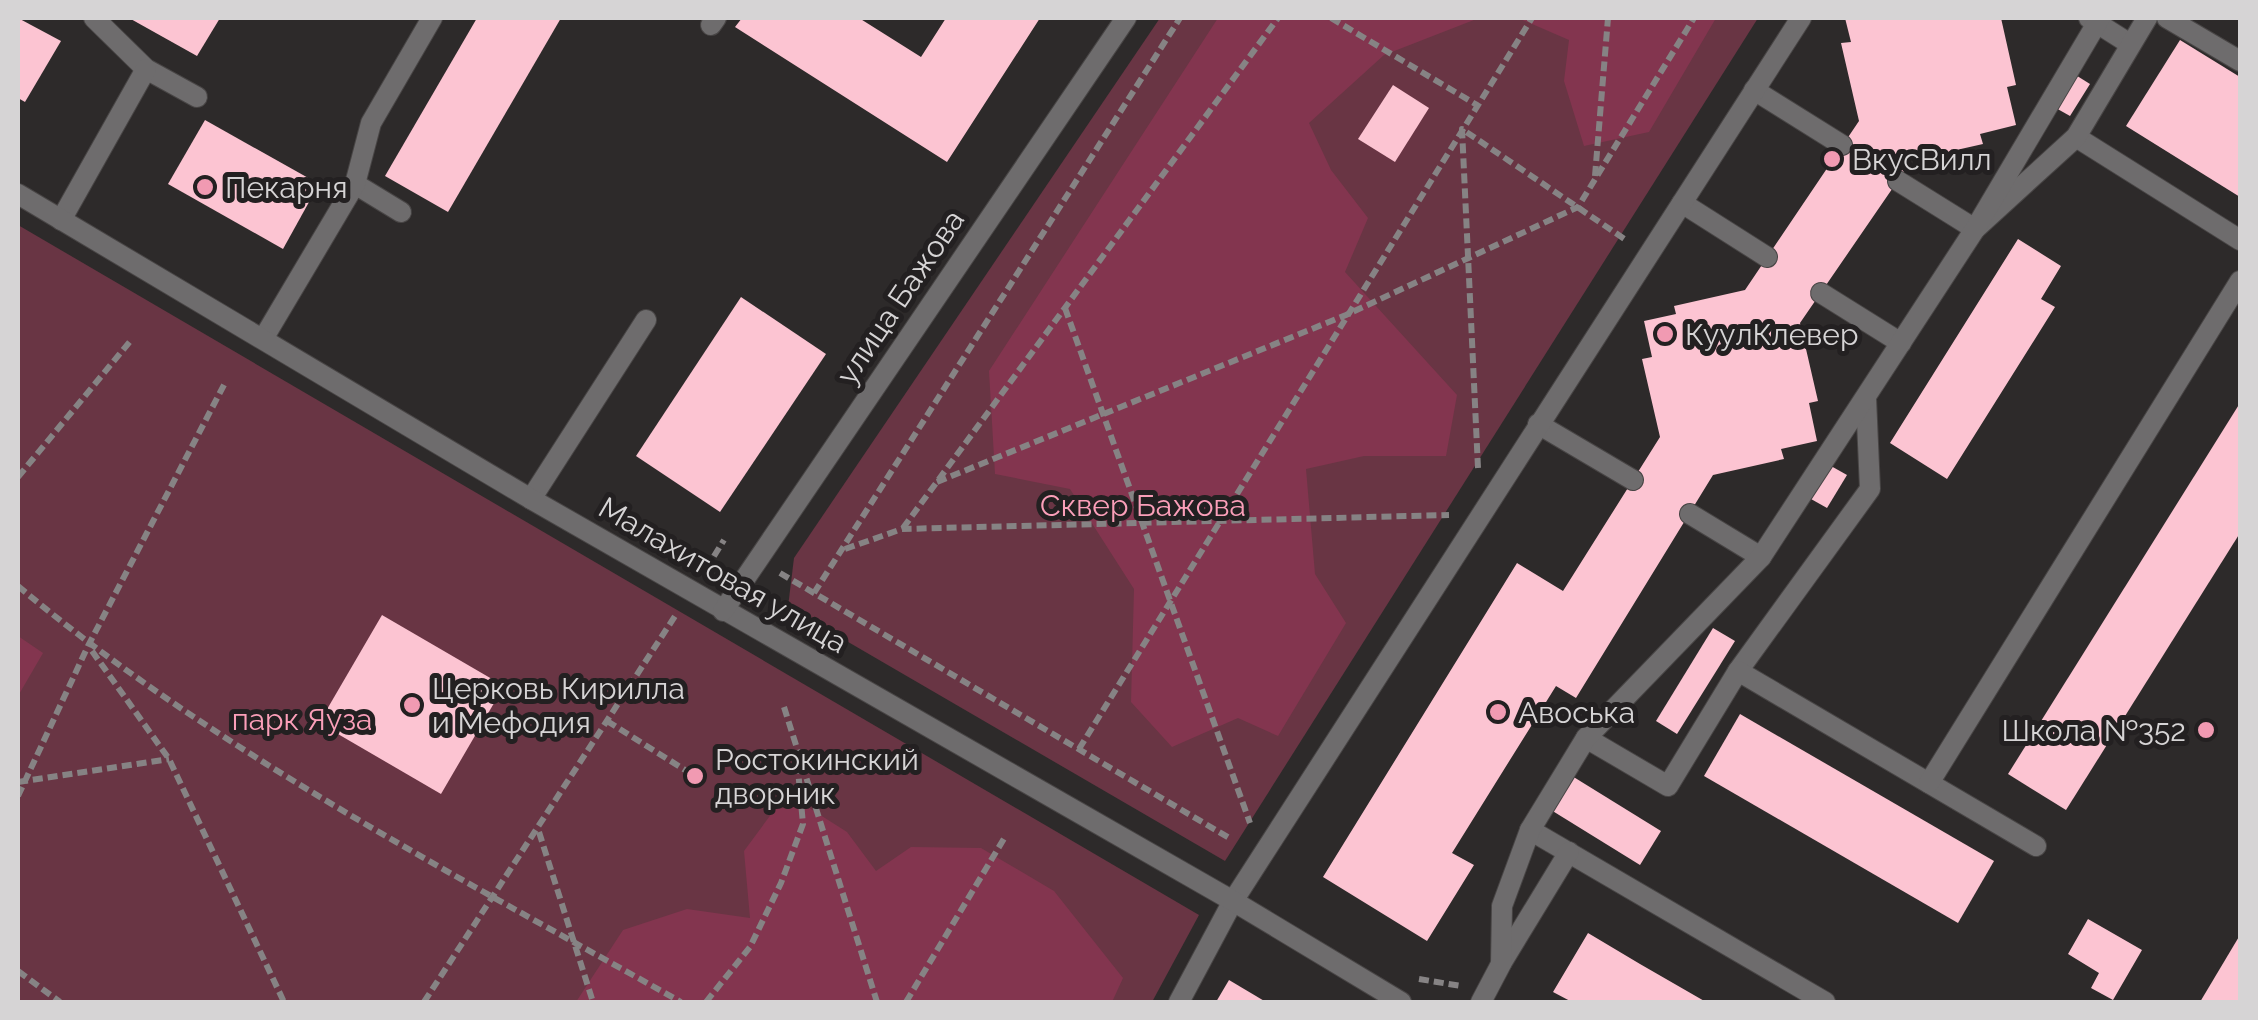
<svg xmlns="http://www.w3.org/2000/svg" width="2258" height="1020" font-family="Raleway,sans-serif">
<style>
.green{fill:#693544}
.forest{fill:#83354f}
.building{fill:#fcc4d2}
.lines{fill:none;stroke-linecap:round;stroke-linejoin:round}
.service-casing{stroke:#484545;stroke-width:22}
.tertiary-casing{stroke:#484545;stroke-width:22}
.path{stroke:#868384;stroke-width:6;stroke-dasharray:10 5;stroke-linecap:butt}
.service{stroke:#6e6c6d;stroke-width:20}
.tertiary{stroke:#6e6c6d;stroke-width:20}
.poi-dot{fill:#f19ab2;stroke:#232021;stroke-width:4}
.labels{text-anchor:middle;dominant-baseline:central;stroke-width:10;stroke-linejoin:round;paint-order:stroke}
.poi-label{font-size:30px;fill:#d6d4d5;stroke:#232021;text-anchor:start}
.street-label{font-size:30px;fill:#d6d4d5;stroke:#232021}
.park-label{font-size:30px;fill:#fb9fb9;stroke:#232021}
</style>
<rect width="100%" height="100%" fill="#2d2a2a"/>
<g class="green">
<polygon points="1160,18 1758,18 1225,861 788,607 794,558"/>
<polygon points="18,225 1199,915 1152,1002 18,1002"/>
</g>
<g class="forest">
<polygon points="1218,18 1479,18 1384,55 1309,123 1331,170 1368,218 1345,272 1457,395 1446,456 1364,456 1306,469 1315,574 1346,623 1278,736 1238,718 1172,747 1131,702 1134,589 1070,489 995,474 989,371"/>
<polygon points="1518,18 1716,18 1649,132 1584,146 1564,81 1569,40"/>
<polygon points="18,636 43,653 18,696"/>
<polygon points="806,806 847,832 876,871 911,847 981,848 1054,891 1123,978 1112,1002 576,1002 623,930 687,909 750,918 744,851 775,809"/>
</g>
<g class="building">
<polygon points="18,18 61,41 25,102 18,98"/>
<polygon points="129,18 220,18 197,56"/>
<polygon points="477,18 561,18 448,212 385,176"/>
<polygon points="742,18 859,18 921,57 946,18 1040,18 947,162 735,27"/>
<polygon points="1845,18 2001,18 2016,85 2007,87 2016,125 1980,134 1983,144 1912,160 1800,323 1818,401 1809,403 1817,441 1781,449 1784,459 1713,475 1576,698 1556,686 1452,853 1474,865 1427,941 1323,877 1517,563 1563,591 1660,437 1642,359 1652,357 1644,321 1676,314 1674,306 1745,290 1859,121 1841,43 1851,42"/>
<polygon points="2180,40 2240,77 2240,197 2126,126"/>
<polygon points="2074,74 2090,84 2070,116 2054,107"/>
<polygon points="1393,85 1429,108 1395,162 1358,139"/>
<polygon points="205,120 319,184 283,249 168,184"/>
<polygon points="2018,239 2061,266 2041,299 2055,307 1947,479 1890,443"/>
<polygon points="741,297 826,354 720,512 636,456"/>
<polygon points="2240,403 2240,533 2066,810 2008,774"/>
<polygon points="1831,466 1847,475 1827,508 1811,499"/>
<polygon points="382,615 504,686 441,794 319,723"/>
<polygon points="1713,628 1735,641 1677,734 1656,721"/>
<polygon points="1740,714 1994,861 1958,923 1704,776"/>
<polygon points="1572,776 1661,831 1640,865 1551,810"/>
<polygon points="2088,919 2142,950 2113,1000 2091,988 2099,973 2068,954"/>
<polygon points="1588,933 1640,964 1706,1002 1572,1002 1553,992"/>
<polygon points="2240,935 2240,1002 2200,1002"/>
<polygon points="1229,980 1266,1002 1216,1002"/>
</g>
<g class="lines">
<g class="service-casing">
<g id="service">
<polyline points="94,18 146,69 197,97"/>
<polyline points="2089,18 2130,44"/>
<polyline points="2167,18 2240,61"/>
<polyline points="711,25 716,18"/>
<polyline points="1754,90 1842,145"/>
<polyline points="2076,137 2240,240"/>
<polyline points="1898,181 1975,229 2076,137 2147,18"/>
<polyline points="355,184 401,212"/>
<polyline points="1682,203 1767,257"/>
<polyline points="61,220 146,69"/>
<polyline points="1821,293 1901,343"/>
<polyline points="263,339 355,184 371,123 432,18"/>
<polyline points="1538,424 1633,480"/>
<polyline points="531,499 646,320"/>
<polyline points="1690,514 1761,557"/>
<polyline points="1738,671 1870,489 1866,398"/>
<polyline points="1586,738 1668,786 1738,671 2036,846"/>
<polyline points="1929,783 2240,281"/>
<polyline points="1530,830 1825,1002"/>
<polyline points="1502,962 1569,852"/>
<polyline points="1179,1002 1233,901 1801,18"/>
<polyline points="1481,1002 1501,964 1502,906 1530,830 1586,738 1761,557 1975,229 2100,18"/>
</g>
</g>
<g class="tertiary-casing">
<g id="tertiary">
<polyline points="18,194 531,499 1233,901 1401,1002"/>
<polyline points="723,611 1126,18"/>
</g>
</g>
<g class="path">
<polyline points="1331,18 1477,105"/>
<polyline points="1595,176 1608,18"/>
<polyline points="1065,308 1250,823"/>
<polyline points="1478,468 1462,129 1626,240"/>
<polyline points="18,477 132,339"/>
<polyline points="937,482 1346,315 1578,207 1694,18"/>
<polyline points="903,528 1278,18"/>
<polyline points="845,549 902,529 1449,515"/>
<polyline points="706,569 724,540"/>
<polyline points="780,573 1231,839"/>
<path d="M18,586C213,750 459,877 681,1002"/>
<polyline points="814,593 1180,18"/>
<polyline points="92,651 169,759 284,1002"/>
<polyline points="784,707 877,1002"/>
<polyline points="607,721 685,770"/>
<polyline points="1079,749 1532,18"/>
<polyline points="18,782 169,759"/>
<polyline points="18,796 88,646 225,383"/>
<polyline points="539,832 593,1002"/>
<polyline points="18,971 60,1002"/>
<polyline points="1419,979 1461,986"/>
<polyline points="424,1002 677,613"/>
<polyline points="706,1002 750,947 781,883 803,824 797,759"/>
<polyline points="906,1002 1005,837"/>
</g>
<use href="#service" class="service"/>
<use href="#tertiary" class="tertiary"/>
</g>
<g class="poi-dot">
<circle cx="1832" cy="159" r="10"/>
<circle cx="205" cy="187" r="10"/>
<circle cx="1665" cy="334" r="10"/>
<circle cx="412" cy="705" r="10"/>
<circle cx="1498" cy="712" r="10"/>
<circle cx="2206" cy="730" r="10"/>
<circle cx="695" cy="776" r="10"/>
</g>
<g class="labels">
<g class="poi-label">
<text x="1852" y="159">ВкусВилл</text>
<text x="225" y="187">Пекарня</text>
<text x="1685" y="334">КуулКлевер</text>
<text x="432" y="688">Церковь Кирилла<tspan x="432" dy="34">и Мефодия</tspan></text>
<text x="1518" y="712">Авоська</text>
<text x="2186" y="730" text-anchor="end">Школа №352</text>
<text x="715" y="759">Ростокинский<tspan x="715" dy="34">дворник</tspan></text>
</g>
<g class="street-label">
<text transform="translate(900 297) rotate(-56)">улица Бажова</text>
<text transform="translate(723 575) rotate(30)">Малахитовая улица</text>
</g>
<g class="park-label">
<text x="1143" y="505">Сквер Бажова</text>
<text x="302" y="719">парк Яуза</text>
</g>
</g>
<rect width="2258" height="1020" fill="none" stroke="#d6d4d5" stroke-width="40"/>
</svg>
